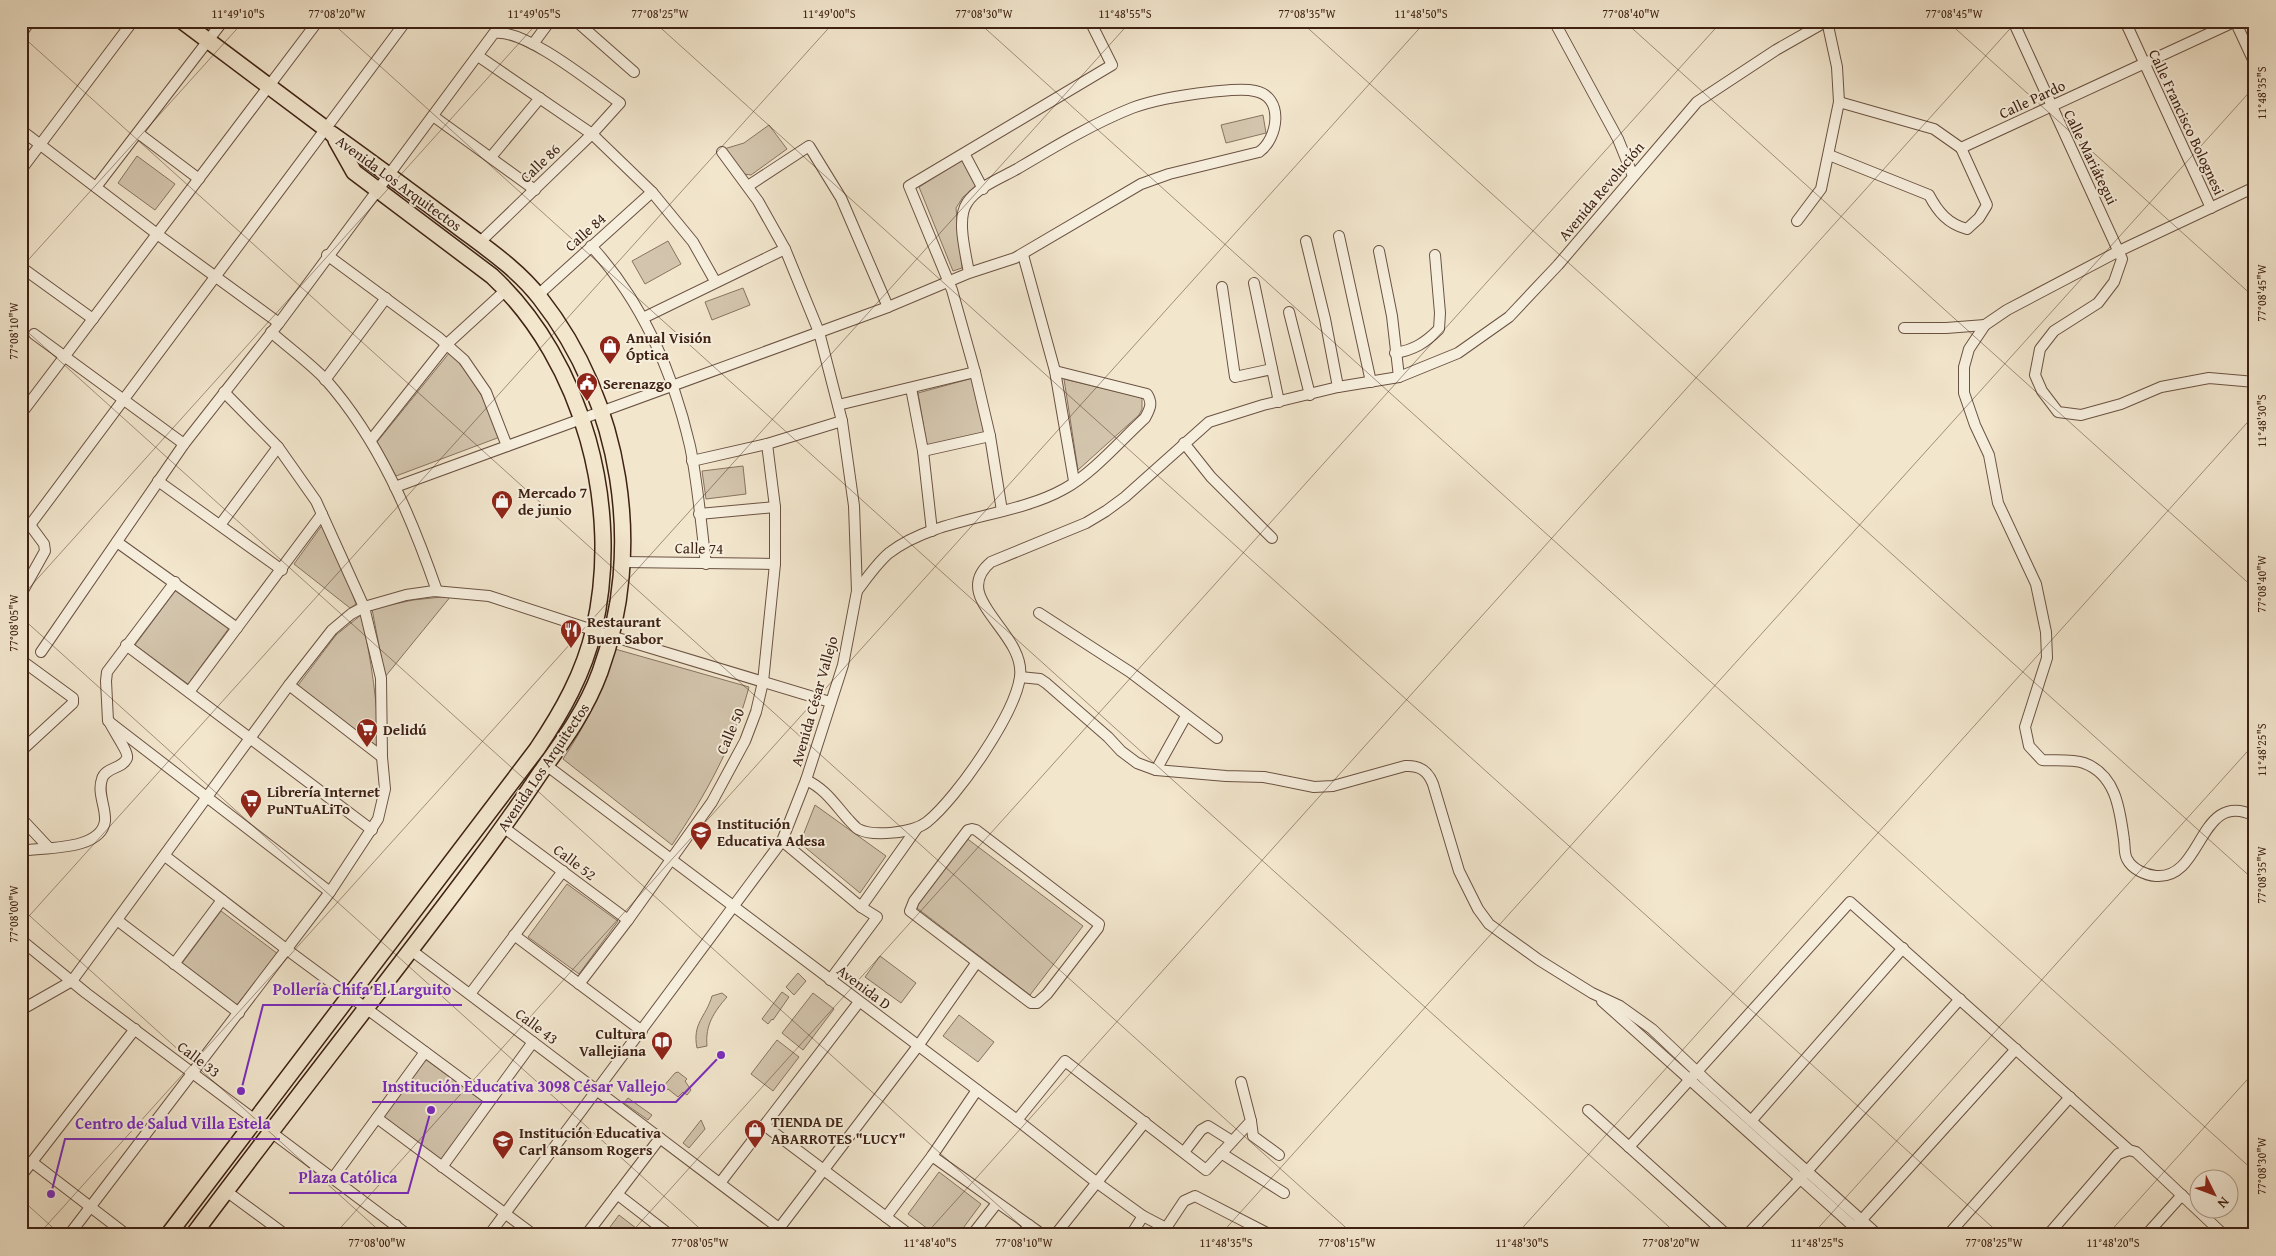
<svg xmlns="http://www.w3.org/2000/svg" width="2276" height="1256" font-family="'Gentium Book Plus',serif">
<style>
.green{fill:#d3c5ad;stroke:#887360}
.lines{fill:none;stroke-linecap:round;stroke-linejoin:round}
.street-casing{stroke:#6b5242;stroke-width:12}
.primary-casing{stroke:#3e2113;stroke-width:18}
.street{stroke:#f7efde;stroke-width:10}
.primary{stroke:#f2e6cd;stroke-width:15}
.ticks{fill:none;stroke:#3e2113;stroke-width:1;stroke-opacity:0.45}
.labels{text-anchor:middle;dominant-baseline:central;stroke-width:4;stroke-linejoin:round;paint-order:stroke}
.street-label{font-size:15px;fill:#3e2113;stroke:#f7efde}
.poi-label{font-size:15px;font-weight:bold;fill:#3e2113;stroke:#f7efde;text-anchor:start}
.leader{fill:none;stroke:#7b2cbf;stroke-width:2}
.callout-dot{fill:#7b2cbf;stroke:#f7efde;stroke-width:2}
.callout-label{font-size:16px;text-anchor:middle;font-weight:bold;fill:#7b2cbf;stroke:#f7efde;stroke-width:4;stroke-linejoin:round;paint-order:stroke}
.neatline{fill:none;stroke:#3e2113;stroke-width:2}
.ticks-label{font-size:12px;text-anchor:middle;fill:#3e2113}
</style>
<rect width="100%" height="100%" fill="#f2e6cd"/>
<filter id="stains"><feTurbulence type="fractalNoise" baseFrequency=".004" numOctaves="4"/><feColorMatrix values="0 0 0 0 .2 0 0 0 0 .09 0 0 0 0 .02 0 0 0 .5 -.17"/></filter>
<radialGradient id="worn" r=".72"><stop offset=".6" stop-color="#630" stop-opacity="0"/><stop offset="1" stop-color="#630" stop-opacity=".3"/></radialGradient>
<g class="green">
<polygon points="1263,115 1266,133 1226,143 1221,125"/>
<polygon points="769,125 787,149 751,175 743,174 724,149 744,143"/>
<polygon points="137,156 175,184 155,210 118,183"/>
<polygon points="963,159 978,186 963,197 956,208 962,268 953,271 919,187"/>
<polygon points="668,241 681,264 645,284 632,261"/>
<polygon points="743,288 750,305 712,320 705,302"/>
<path d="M450,352C475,381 487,402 500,437L396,476L377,442Z"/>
<polygon points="973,378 984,433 927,446 918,393"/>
<polygon points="1064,379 1135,396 1142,398 1142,409 1139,415 1078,470"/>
<polygon points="743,466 746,494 706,499 702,471"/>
<polygon points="323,524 340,560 356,604 350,608 294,564"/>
<polygon points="176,590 229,628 188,684 135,645"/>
<polygon points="451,596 385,677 372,609 413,600"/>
<path d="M361,615C372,661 377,704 380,752L296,688L336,635Z"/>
<path d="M615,649L749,687C734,744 705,796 672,845L563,759C586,724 604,689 615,649Z"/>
<polygon points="815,805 886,856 860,893 800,843"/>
<polygon points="965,837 1083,926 1030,995 913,905"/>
<polygon points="567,884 618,921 579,974 528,937"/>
<polygon points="221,911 278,954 236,1006 180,966"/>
<polygon points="880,956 916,983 901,1003 865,977"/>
<polygon points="798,973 806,981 794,995 786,987"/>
<polygon points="782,992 789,997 773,1020 772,1019 768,1024 762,1019"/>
<path d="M722,993L727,997C714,1012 705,1025 707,1046L697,1048C692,1023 706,1017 712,996Z"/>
<polygon points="813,993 834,1009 803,1050 782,1033"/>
<polygon points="959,1015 994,1042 978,1062 943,1036"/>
<polygon points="777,1040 799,1057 773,1091 751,1074"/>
<polygon points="425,1059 485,1103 442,1167 377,1118"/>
<polygon points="678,1072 687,1079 685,1081 691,1090 687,1095 683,1092 678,1097 668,1089 665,1091 662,1088 675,1073"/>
<polygon points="628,1098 652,1115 648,1120 624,1103"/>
<polygon points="701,1120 705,1129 689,1148 683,1143"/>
<polygon points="939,1172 981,1204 958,1235 936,1235 908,1214"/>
<polygon points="619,1215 645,1235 604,1235"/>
</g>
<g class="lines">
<g class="street-casing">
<g id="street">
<polyline points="576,21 634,72"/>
<polyline points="1554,21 1618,139 1633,176"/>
<polyline points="2013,21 2122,259 2114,282 2098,303 2054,331 2040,349 2035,375 2042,391 2058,412 2081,415 2121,404 2161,387 2209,378 2255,382"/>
<polyline points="2125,21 2211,208"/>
<polyline points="2235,21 2255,64"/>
<polyline points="21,34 30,21"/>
<polyline points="533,44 550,21"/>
<polyline points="478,56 592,134 652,192 693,242 715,281"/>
<polyline points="1839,102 1934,129 1961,148 2236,21"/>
<polyline points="433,116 535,190"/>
<polyline points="21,130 157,234 279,323"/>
<polyline points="138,133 199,179"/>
<polyline points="965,155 983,189"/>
<path d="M1829,155L1929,195C1938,212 1948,224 1967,229L1979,218L1987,205L1961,148"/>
<polyline points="491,157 540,98"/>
<polyline points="21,170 133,21"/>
<polyline points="748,186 809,146 841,198 888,307"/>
<polyline points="96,187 223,21"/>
<path d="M2255,187L2119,251L2007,310L1985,325L1969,349L1964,367V393L1975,425L1989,455L1998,503L2036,584L2046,632L2047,658L2025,727L2029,746L2042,760C2055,761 2072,759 2084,763C2117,775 2120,812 2124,840C2125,846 2124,854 2127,859C2132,869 2145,875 2156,876C2204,880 2198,788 2255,816"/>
<polyline points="1797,221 1821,189 1839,102 1837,67 1827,21"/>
<polyline points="1339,236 1371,382"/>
<polyline points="1306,241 1325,319 1338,387"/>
<path d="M591,246C642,301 673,373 690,446C698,484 701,525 706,564"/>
<polyline points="1379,251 1392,316 1399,377"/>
<polyline points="327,255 438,337 464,360 486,392 507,446"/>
<polyline points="1023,255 1055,371 1074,481"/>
<polyline points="21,267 93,319"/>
<polyline points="1254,283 1279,402"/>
<polyline points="1222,287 1235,377 1272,369"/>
<polyline points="538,295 652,192"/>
<polyline points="1289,312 1310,395"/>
<polyline points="643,318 785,249"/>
<polyline points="1904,328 1946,328 1985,325"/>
<path d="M271,332C289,348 310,363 326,380C379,440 411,516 437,591"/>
<polyline points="34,334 184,444"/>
<path d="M1395,353C1414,350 1425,343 1439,329L1440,313L1435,255"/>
<polyline points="325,380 386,298"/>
<polyline points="911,388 923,451 932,531"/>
<polyline points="838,405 975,372"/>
<polyline points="21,414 318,21"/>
<polyline points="371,440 447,344 506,290"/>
<polyline points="1184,443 1211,477 1272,538"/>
<polyline points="923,451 990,436"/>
<polyline points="692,461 767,444 842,421"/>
<polyline points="158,481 282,570"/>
<path d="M395,487L888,307L969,273L1015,258L1141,184L1169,174L1259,152C1278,139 1285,97 1255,91C1241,88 1224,91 1210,92C1184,95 1156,99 1132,108C1092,124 1054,147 1017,169C1001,178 977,187 967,203C956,219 966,254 969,273"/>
<polyline points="1002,511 990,436 975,372 952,290 909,186 1112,65 1090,21"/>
<polyline points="699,514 775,507"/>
<polyline points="21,523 30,525 44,544 45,551 21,594"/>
<polyline points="30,525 406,21"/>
<polyline points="220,525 278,447"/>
<polyline points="117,542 237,628"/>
<polyline points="622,562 775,564"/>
<polyline points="175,582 107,672 106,681 108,721 330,892"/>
<path d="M857,591C867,578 877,563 889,553C937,516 1012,518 1064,489C1093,473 1121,440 1145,418C1150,409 1153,403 1147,394L1055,371"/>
<polyline points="1039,613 1130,672 1217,738"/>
<polyline points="126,645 372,830"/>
<path d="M41,652L184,444L279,323L494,33C525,28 594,85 620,103L592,134L479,243"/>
<polyline points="21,660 73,698 73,703 21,751"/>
<path d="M1020,677L1040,679L1046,683L1108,737L1121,751L1137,763L1156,770L1226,776L1264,777L1314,787L1333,786L1405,766C1420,765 1428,771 1433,784L1459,871L1478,909L1489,924L1539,960L1592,993L1620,1006L1652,1029L1710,1084L1878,1235"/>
<polyline points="289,685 382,757"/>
<polyline points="189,692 322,514"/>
<polyline points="546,765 1017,1120 1096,1182 1143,1216 1166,1228"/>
<polyline points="1156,770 1186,716"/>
<path d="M806,780C824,788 834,803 847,818C850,821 854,826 858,829C873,837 913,833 927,822C957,798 1015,714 1020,677C1026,632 948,598 991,562L1086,523L1106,511L1125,497L1209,422L1263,405L1338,387L1399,377L1458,353L1509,317L1558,265L1697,102L1776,50L1827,21"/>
<polyline points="21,818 49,848"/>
<polyline points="503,827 628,920"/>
<polygon points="972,829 976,830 1099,924 1098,928 1047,994 1037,1003 1031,1003 910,911 914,901 968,830"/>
<polyline points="782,841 861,907 877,917 830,980"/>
<path d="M21,851C44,847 101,851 105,821C106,807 97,793 102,779C105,767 123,769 127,758C129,752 112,729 109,721"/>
<polyline points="165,856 286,949 490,1100"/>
<polyline points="861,907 917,828"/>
<polyline points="117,920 239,1013"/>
<polyline points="514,935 642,1031"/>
<polyline points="21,940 86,993 408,1235"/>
<polyline points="411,950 788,1235"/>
<polyline points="174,964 222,900"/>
<polyline points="579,984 628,920 712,802 745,741 756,712 763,682 775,564 775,507 767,444"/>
<polyline points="470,994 563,871"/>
<polyline points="1602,1001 1863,1235"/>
<polyline points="21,1010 72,981 289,685 332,630 351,614 364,607 406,595 434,591 489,596 611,636 830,702"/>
<polyline points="1588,1110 1727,1235"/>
<polyline points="377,1118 534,1235"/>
<polyline points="1017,1120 1065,1061 1206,1170 1251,1121 1241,1082"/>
<polyline points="1251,1121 1253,1136 1279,1155"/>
<polyline points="1751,1121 1903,948"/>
<polyline points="764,1125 910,1235"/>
<polyline points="1629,1147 1850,902 2129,1150 2136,1152 2224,1235"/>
<polyline points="1184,1152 1201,1130 1208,1126 1232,1141"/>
<polyline points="1221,1153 1284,1193"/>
<polyline points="932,1156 1043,1235"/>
<polyline points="32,1162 127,1235"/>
<polyline points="442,1167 533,1042"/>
<polyline points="21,1176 135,1029"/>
<polyline points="333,1178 425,1052"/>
<polyline points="720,1183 859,1002"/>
<polyline points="226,1191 286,1235"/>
<polyline points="617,1194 670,1235"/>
<polyline points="886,1217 932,1156 977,1090"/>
<polyline points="1166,1234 1166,1228 1184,1201 1195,1196 1271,1235"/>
<polyline points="69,1235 330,892 378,819 385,789 382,757 381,678 364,607 316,501 278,447 224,392"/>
<polyline points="389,1235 396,1225"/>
<polyline points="489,1235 782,841 806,780 843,665 857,591 854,506 842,421 819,332 785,249 758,201 722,152"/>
<polyline points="586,1235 660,1138"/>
<polyline points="774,1235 918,1046 977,962"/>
<polyline points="972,1235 997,1203"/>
<polyline points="1021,1235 1029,1225"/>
<polyline points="1055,1235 1145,1122"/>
<polyline points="1131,1235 1143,1216"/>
<polyline points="1747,1235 1801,1178 1960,999"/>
<polyline points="1848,1235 2016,1049"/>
<polyline points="1948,1235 2070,1097"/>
<polyline points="2048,1235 2118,1154 2129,1150"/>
<polyline points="2146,1235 2182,1195"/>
<polyline points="2248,1235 2255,1228"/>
</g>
</g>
<g class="primary-casing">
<g id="primary">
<polyline points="182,21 326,129"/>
<path d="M168,1235L537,749C562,712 584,673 594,629C622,508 584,362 492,276L354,172L336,140"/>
<path d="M193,1235C283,1114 376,997 466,877C492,843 517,808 541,772C564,740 586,710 600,672C645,549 622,402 540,298C517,268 483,246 453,223C413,193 373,163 332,134"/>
</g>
</g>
<use href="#street" class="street"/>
<use href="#primary" class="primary"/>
</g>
<path class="ticks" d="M330,21L1678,1235M653,21L2001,1235M977,21L2255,1172M1300,21L2255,881M1624,21L2255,589M1947,21L2255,298M21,35L1354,1235M21,268L244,21M21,326L1031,1235M21,597L539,21M21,617L707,1235M21,908L384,1235M21,925L835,21M21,1199L61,1235M38,1235L1131,21M334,1235L1426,21M629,1235L1722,21M925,1235L2017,21M1220,1235L2255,86M1516,1235L2255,414M1812,1235L2255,743M2107,1235L2255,1071"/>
<defs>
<g id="shop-pin" transform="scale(1.125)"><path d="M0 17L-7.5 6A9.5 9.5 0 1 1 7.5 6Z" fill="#8f2418" stroke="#f7efde"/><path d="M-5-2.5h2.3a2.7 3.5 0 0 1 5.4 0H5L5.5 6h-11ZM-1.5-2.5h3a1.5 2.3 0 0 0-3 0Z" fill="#fff"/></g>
<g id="civic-pin" transform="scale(1.125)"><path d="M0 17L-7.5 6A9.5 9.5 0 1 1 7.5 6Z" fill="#8f2418" stroke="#f7efde"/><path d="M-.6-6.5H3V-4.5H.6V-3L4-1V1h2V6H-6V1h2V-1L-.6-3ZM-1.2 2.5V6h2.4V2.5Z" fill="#fff"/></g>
<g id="restaurant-pin" transform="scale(1.125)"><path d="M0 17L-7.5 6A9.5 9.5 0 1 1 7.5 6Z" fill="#8f2418" stroke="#f7efde"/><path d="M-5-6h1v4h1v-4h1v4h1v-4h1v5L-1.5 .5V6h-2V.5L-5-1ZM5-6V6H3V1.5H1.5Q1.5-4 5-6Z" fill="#fff"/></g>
<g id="supermarket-pin" transform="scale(1.125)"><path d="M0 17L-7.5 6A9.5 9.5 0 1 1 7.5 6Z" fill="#8f2418" stroke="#f7efde"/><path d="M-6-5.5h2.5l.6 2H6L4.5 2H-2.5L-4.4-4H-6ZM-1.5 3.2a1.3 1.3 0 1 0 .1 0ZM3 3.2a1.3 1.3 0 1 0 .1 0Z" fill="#fff"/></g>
<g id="school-pin" transform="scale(1.125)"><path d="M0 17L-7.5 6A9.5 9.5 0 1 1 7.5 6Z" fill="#8f2418" stroke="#f7efde"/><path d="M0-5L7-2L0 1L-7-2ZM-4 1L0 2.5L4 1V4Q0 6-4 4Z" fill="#fff"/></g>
<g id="library-pin" transform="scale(1.125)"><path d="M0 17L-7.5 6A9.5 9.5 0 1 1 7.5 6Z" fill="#8f2418" stroke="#f7efde"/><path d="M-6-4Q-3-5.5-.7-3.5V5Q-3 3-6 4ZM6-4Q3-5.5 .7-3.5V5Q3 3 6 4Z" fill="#fff"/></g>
</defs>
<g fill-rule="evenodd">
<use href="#shop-pin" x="610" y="346"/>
<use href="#civic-pin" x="587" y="383"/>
<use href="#shop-pin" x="502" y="501"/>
<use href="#restaurant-pin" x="571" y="630"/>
<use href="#supermarket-pin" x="367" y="729"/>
<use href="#supermarket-pin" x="251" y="800"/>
<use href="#school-pin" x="701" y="832"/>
<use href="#library-pin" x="662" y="1042"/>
<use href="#shop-pin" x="755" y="1130"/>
<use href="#school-pin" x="503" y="1141"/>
</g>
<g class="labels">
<g class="street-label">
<text transform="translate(2032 99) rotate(-25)">Calle Pardo</text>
<text transform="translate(2187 122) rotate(65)">Calle Francisco Bolognesi</text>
<text transform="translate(2091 157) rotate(64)">Calle Mariátegui</text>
<text transform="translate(540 163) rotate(-44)">Calle 86</text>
<text transform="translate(399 183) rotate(36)">Avenida Los Arquitectos</text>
<text transform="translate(1601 191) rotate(-50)">Avenida Revolución</text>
<text transform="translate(585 232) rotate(-42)">Calle 84</text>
<text transform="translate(699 548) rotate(1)">Calle 74</text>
<text transform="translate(814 701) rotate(-74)">Avenida César Vallejo</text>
<text transform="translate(730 731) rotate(-67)">Calle 50</text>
<text transform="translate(543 767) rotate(-56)">Avenida Los Arquitectos</text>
<text transform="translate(575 862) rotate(37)">Calle 52</text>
<text transform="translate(864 987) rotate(37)">Avenida D</text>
<text transform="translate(537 1026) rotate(37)">Calle 43</text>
<text transform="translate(199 1059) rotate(37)">Calle 33</text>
</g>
<g class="poi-label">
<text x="626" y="337">Anual Visión<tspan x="626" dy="17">Óptica</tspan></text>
<text x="603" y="383">Serenazgo</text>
<text x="518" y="492">Mercado 7<tspan x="518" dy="17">de junio</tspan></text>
<text x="587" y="621">Restaurant<tspan x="587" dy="17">Buen Sabor</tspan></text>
<text x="383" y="729">Delidú</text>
<text x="267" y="791">Librería Internet<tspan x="267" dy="17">PuNTuALiTo</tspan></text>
<text x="717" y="823">Institución<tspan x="717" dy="17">Educativa Adesa</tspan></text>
<text x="646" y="1033" text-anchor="end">Cultura<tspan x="646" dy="17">Vallejiana</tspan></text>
<text x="771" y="1121">TIENDA DE<tspan x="771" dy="17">ABARROTES "LUCY"</tspan></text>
<text x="519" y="1132">Institución Educativa<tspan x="519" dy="17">Carl Ransom Rogers</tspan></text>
</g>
</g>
<path class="leader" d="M241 1091L263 1005H462M721 1055L676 1102H372M51 1194L65 1139H280M431 1110L408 1193H289"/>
<g class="callout-dot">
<circle cx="241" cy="1091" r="5"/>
<circle cx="721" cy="1055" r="5"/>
<circle cx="51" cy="1194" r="5"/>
<circle cx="431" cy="1110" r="5"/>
</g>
<g class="callout-label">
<text x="362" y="995">Pollería Chifa El Larguito</text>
<text x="524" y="1092">Institución Educativa 3098 César Vallejo</text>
<text x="173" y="1129">Centro de Salud Villa Estela</text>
<text x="348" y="1183">Plaza Católica</text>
</g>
<rect width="2276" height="1256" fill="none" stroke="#f2e6cd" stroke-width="55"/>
<g transform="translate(2214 1194) rotate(132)"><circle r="24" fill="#f7efde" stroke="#ad9d8d"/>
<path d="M0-4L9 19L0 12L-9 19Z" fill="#8f2418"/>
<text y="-8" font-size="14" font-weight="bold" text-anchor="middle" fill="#3e2113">N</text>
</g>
<rect x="28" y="28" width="2220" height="1200" class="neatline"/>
<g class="ticks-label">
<text x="238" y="18">11°49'10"S</text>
<text x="337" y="18">77°08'20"W</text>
<text x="534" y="18">11°49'05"S</text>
<text x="660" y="18">77°08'25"W</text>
<text x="829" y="18">11°49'00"S</text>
<text x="984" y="18">77°08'30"W</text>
<text x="1125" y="18">11°48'55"S</text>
<text x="1307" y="18">77°08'35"W</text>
<text x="1421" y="18">11°48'50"S</text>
<text x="1631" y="18">77°08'40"W</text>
<text x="1954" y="18">77°08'45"W</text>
<text transform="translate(2262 93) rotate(-90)" y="4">11°48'35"S</text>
<text transform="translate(2262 293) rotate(-90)" y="4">77°08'45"W</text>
<text transform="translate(14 331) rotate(-90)" y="4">77°08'10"W</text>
<text transform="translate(2262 421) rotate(-90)" y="4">11°48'30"S</text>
<text transform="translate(2262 584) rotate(-90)" y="4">77°08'40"W</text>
<text transform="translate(14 623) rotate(-90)" y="4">77°08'05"W</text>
<text transform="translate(2262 750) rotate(-90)" y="4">11°48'25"S</text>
<text transform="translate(2262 875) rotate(-90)" y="4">77°08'35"W</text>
<text transform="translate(14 914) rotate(-90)" y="4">77°08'00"W</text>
<text transform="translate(2262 1166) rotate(-90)" y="4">77°08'30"W</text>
<text x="377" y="1247">77°08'00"W</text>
<text x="700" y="1247">77°08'05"W</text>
<text x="930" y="1247">11°48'40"S</text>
<text x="1024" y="1247">77°08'10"W</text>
<text x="1226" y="1247">11°48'35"S</text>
<text x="1347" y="1247">77°08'15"W</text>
<text x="1522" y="1247">11°48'30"S</text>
<text x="1671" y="1247">77°08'20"W</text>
<text x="1817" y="1247">11°48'25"S</text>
<text x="1994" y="1247">77°08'25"W</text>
<text x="2113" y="1247">11°48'20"S</text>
</g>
<rect width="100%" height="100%" filter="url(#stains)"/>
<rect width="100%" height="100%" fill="url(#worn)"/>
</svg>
